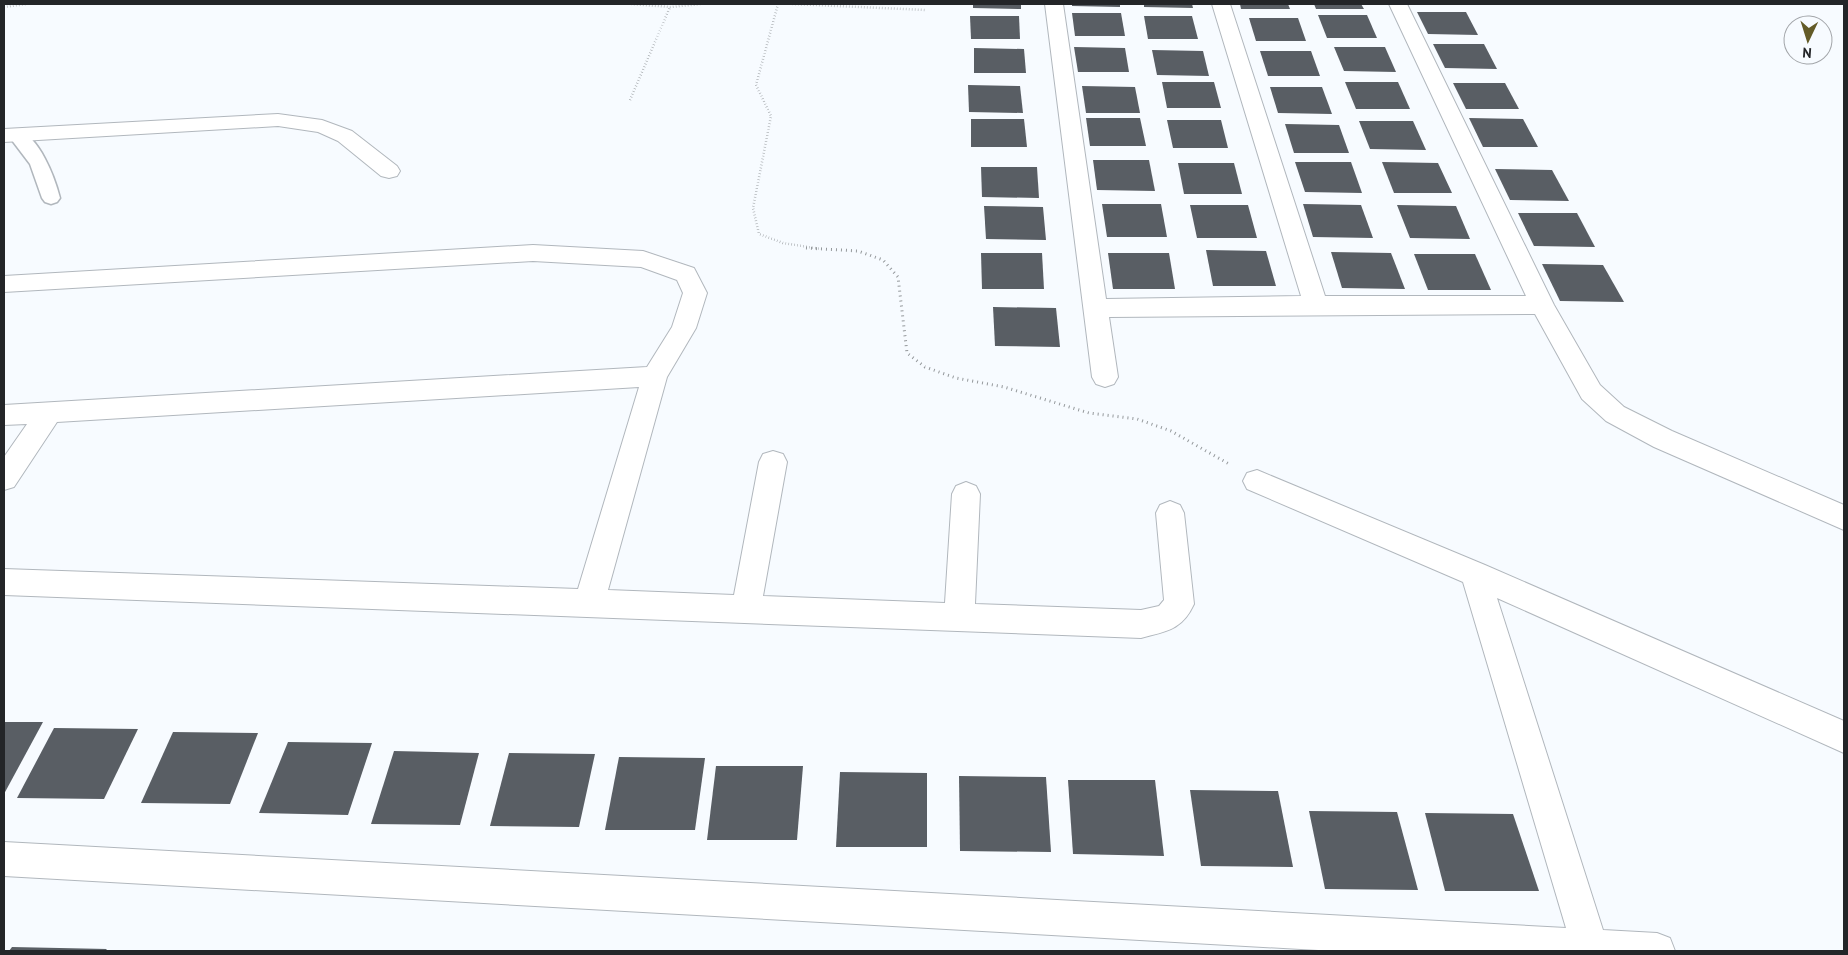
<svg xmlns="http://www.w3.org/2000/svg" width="1848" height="955" font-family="'PT Sans',sans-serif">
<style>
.building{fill:#595e64}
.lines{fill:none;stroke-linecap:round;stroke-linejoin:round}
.service-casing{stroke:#b1b7bd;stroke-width:3}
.minor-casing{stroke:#b1b7bd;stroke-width:2}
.path-far1{stroke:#94989b;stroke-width:2.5;stroke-dasharray:0.5 2.5;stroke-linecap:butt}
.path{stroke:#94989b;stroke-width:3;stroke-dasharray:1 4;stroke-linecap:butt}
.service{fill:#fff;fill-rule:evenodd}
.minor{fill:#fff;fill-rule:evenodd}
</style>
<rect width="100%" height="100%" fill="#f7fbff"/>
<g class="building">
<polygon points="973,4 1021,4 1021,9 973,8"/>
<polygon points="1072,4 1120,4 1120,7 1072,6"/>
<polygon points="1144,4 1192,4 1193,8 1144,7"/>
<polygon points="1240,4 1288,4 1290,9 1241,9"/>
<polygon points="1314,4 1361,4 1364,9 1316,9"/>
<polygon points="1417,12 1466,12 1478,35 1428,34"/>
<polygon points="1072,13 1121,13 1125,36 1075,36"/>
<polygon points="1318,15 1367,15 1377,38 1327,38"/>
<polygon points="970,16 1019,16 1020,39 971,39"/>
<polygon points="1144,16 1192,16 1198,39 1148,39"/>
<polygon points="1249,18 1298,18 1306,41 1256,41"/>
<polygon points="1433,44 1484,44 1497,69 1445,68"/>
<polygon points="1074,47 1125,48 1129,72 1078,72"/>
<polygon points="1334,47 1385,47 1396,72 1344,71"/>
<polygon points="974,48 1024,49 1026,73 974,73"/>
<polygon points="1152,50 1203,51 1209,76 1157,75"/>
<polygon points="1260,51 1311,51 1320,76 1268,76"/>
<polygon points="1162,82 1214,82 1221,108 1167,108"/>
<polygon points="1345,82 1398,82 1410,109 1356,109"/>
<polygon points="1453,83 1505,83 1519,109 1466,109"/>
<polygon points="968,85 1020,86 1023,113 969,112"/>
<polygon points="1082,86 1135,87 1140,113 1086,113"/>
<polygon points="1270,87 1322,87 1332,114 1278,113"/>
<polygon points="1086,118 1140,118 1146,146 1090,146"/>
<polygon points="1469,118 1523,119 1538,147 1483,147"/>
<polygon points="971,119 1024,119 1027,147 971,147"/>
<polygon points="1167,120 1221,120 1228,148 1173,148"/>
<polygon points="1359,121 1413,121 1426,150 1370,149"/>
<polygon points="1285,124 1339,125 1349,153 1294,153"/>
<polygon points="1093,160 1149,160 1155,191 1097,190"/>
<polygon points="1295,162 1351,162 1362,193 1305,192"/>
<polygon points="1382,162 1438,163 1452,193 1394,193"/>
<polygon points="1178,163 1234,163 1242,194 1184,194"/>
<polygon points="981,167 1037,167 1039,198 982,197"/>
<polygon points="1495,169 1552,170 1569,201 1510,200"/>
<polygon points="1102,204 1161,204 1167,237 1107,237"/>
<polygon points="1303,204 1361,205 1373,238 1313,237"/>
<polygon points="1190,205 1248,205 1257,238 1197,238"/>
<polygon points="1397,205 1456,206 1470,239 1410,238"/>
<polygon points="984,206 1043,207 1046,240 986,239"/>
<polygon points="1518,213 1577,213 1595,247 1534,246"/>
<polygon points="1206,250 1266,251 1276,286 1213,286"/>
<polygon points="1331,252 1391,253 1405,289 1342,288"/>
<polygon points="981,253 1042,253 1044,289 982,289"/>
<polygon points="1108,253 1169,253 1175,289 1113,289"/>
<polygon points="1414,254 1475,254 1491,290 1428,290"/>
<polygon points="1542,264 1603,265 1624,302 1560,301"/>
<polygon points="993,307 1056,308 1060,347 995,346"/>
<polygon points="4,722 43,722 4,794"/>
<polygon points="54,728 138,729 104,799 17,798"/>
<polygon points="173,732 258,733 230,804 141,803"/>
<polygon points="288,742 372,743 348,815 259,813"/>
<polygon points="394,751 479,753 460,825 371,824"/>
<polygon points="509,753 595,754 579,827 490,826"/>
<polygon points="619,757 705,758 695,830 605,830"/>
<polygon points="716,766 803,766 797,840 707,840"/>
<polygon points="840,772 927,773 927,847 836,847"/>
<polygon points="959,776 1046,777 1051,852 960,851"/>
<polygon points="1068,780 1155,780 1164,856 1073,854"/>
<polygon points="1190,790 1278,791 1293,867 1201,866"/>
<polygon points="1309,811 1397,812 1418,890 1325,889"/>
<polygon points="1425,813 1513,814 1539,891 1445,891"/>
<polygon points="12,947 107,949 105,951 9,951"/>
</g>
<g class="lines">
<g class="service-casing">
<path id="service" d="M17,130C39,135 55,178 60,198L57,202L51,204L45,202L42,198L30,164L8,135L11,131Z"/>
</g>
<g class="minor-casing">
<g id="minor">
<polygon points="1045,4 1063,4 1106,299 1301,296 1212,4 1230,4 1325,296 1526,296 1389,4 1407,4 1554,305 1600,385 1624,407 1672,431 1844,505 1844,530 1654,447 1606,421 1582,399 1535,314 1109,317 1118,377 1114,384 1105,387 1096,384 1092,377"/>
<polygon points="278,114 322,120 352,131 397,166 400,171 397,176 389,178 381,176 338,141 318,132 278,126 4,142 4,129"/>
<path d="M533,245L643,251L694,268L707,293L696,328L667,377L608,590L734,595L759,462L763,454L773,451L783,454L787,462L763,596L945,603L952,494L956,486L966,482L976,486L980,494L975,604L1141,610L1159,606L1164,600L1156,513L1160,505L1170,501L1180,505L1184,513L1194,604C1182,630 1167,631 1141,638L4,595V569L578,589L639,387L57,422L14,487L4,490V457L27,424L4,425V405L647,367L672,327L683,293L677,280L641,267L533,261L4,292V276Z"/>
<polygon points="1257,470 1485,565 1844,721 1844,753 1497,598 1603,930 1657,933 1670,938 1675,951 1336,951 4,876 4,842 1566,928 1463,582 1247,489 1243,481 1247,473"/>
</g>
</g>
<g class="path-far1">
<polyline points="631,4 670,7 701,4"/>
<polyline points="778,4 756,85 771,116 753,208 759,234 783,243 821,249"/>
<polyline points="792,4 926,10"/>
<polyline points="4,7 26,4"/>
<polyline points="630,100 670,7"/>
</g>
<polyline class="path" points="806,248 858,251 883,260 898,277 907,353 925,367 956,378 1004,387 1089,413 1137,419 1171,431 1229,464"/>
<use href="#service" class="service"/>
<use href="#minor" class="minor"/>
</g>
<rect width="1848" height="955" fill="none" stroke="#232528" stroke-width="10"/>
<g transform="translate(1808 40) rotate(184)"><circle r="24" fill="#f7fbff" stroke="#a2a5a9"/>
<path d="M0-4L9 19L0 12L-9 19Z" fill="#635b27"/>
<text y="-8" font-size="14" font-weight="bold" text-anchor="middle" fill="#232528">N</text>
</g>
</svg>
